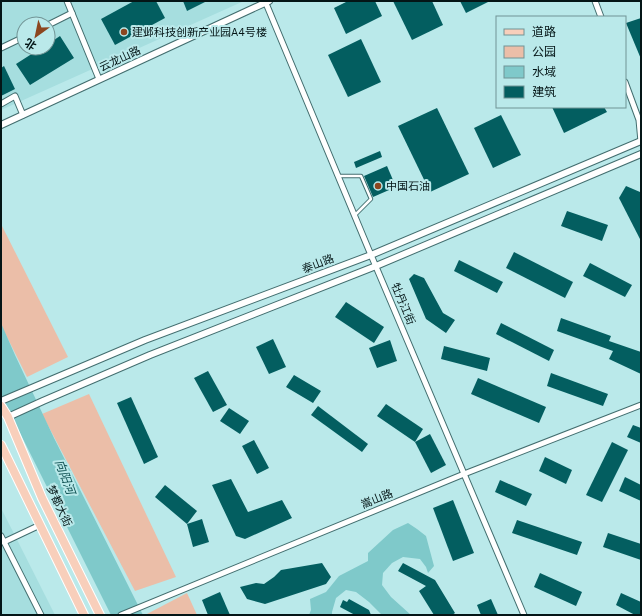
<svg xmlns="http://www.w3.org/2000/svg" width="642" height="616" font-family="'Work Sans','Noto Sans SC',sans-serif">
<style>
.built{fill:#a6dedf;fill-rule:evenodd}
.green{fill:#ebbea8}
.water{fill:#7fc9ca}
.building{fill:#035e60}
.lines{fill:none;stroke-linecap:round;stroke-linejoin:round}
.service-casing{stroke:#436e6f;stroke-width:4.5}
.minor-casing{stroke:#436e6f;stroke-width:7}
.tertiary-casing{stroke:#436e6f;stroke-width:8}
.primary-casing{stroke:#fff;stroke-width:10}
.service{stroke:#fff;stroke-width:2.5}
.minor{stroke:#fff;stroke-width:5}
.tertiary{stroke:#fff;stroke-width:6}
.primary{stroke:#f8cfbb;stroke-width:8}
.poi-dot{fill:#8c461f;stroke:#bae9ea;stroke-width:1.5}
.labels{text-anchor:middle;dominant-baseline:central;stroke-width:4;stroke-linejoin:round;paint-order:stroke}
.poi-label{font-size:11px;fill:#041516;stroke:#bae9ea;text-anchor:start}
.street-label{font-size:11px;fill:#041516;stroke:#bae9ea}
.water-label{font-size:12px;font-style:italic;fill:#0f5152;stroke:#bae9ea}
</style>
<rect width="100%" height="100%" fill="#bae9ea"/>
<g class="built">
<path d="M1,1H244L1,110ZM24,24H48V48H24Z"/>
<polygon points="1,508 55,615 1,615"/>
</g>
<g class="green">
<polygon points="1,224 68,357 27,377 1,325"/>
<polygon points="89,394 176,577 135,591 42,414"/>
<polygon points="187,593 197,615 145,615"/>
</g>
<g class="water">
<polygon points="1,323 15,355 54,438 143,615 111,615 11,415 1,393"/>
<polygon points="408,523 417,529 426,536 434,566 428,573 426,567 420,559 403,557 392,563 383,573 382,585 391,597 411,615 382,615 369,602 356,592 346,590 336,598 332,612 332,615 309,615 311,610 310,599 326,592 339,576 368,561 368,553 393,530"/>
</g>
<g class="building">
<polygon points="134,1 156,1 165,18 115,45 101,19"/>
<polygon points="183,1 207,1 187,11"/>
<polygon points="348,1 375,1 382,16 346,34 334,8"/>
<polygon points="393,1 432,1 443,25 412,40"/>
<polygon points="460,1 490,1 466,13"/>
<polygon points="641,18 641,59 626,23"/>
<polygon points="60,36 74,58 30,85 16,64 41,48 48,48 48,44"/>
<polygon points="361,39 381,82 348,97 328,55"/>
<polygon points="4,66 15,89 1,96 1,68"/>
<polygon points="552,107 604,107 607,112 564,133"/>
<polygon points="437,108 469,174 430,192 398,126"/>
<polygon points="501,115 521,155 493,168 474,128"/>
<polygon points="380,151 382,157 356,168 354,162"/>
<polygon points="387,166 396,187 373,197 364,176"/>
<polygon points="626,186 640,192 641,195 641,241 619,198"/>
<polygon points="567,211 608,225 602,241 561,226"/>
<polygon points="514,252 573,282 565,298 506,268"/>
<polygon points="459,260 503,282 497,293 454,271"/>
<polygon points="590,263 632,285 625,297 583,276"/>
<polygon points="414,274 424,278 443,313 455,320 446,333 426,319 409,279"/>
<polygon points="346,302 384,327 374,343 335,317"/>
<polygon points="561,318 611,336 609,341 641,352 641,374 609,359 613,351 557,331"/>
<polygon points="501,323 554,350 549,361 496,334"/>
<polygon points="273,339 286,367 269,374 256,347"/>
<polygon points="390,340 397,361 377,368 369,348"/>
<polygon points="444,346 490,358 487,371 441,359"/>
<polygon points="208,371 227,405 213,412 194,378"/>
<polygon points="551,373 608,394 603,406 547,386"/>
<polygon points="294,375 321,391 313,403 286,387"/>
<polygon points="478,378 546,407 539,423 471,394"/>
<polygon points="131,397 158,457 144,464 117,403"/>
<polygon points="386,404 423,429 415,442 377,416"/>
<polygon points="318,406 368,444 362,452 311,415"/>
<polygon points="229,408 249,421 240,434 220,421"/>
<polygon points="633,425 641,428 641,443 627,437"/>
<polygon points="430,434 446,465 431,473 415,442"/>
<polygon points="254,440 269,468 257,474 242,446"/>
<polygon points="612,442 628,450 602,502 586,495"/>
<polygon points="545,457 572,470 566,484 539,471"/>
<polygon points="625,477 641,485 641,501 619,491"/>
<polygon points="231,479 248,512 282,500 292,518 245,539 236,536 212,485"/>
<polygon points="500,480 532,494 526,506 495,492"/>
<polygon points="165,485 197,511 187,524 155,497"/>
<polygon points="453,500 474,553 453,561 433,508"/>
<polygon points="202,519 209,542 193,547 187,524"/>
<polygon points="517,520 582,542 577,555 512,533"/>
<polygon points="608,533 641,544 641,560 603,547"/>
<polygon points="322,563 331,577 326,584 265,604 247,599 240,587 256,583 264,584 274,577 281,570"/>
<polygon points="403,563 435,580 455,613 452,615 434,615 419,591 426,586 398,571"/>
<polygon points="540,573 582,592 576,606 534,587"/>
<polygon points="220,592 230,615 208,615 202,600"/>
<polygon points="621,593 641,602 641,615 635,615 616,605"/>
<polygon points="349,599 369,610 371,615 355,615 340,607 343,600 347,602"/>
<polygon points="491,599 498,615 481,615 477,605"/>
</g>
<g class="lines">
<g class="service-casing">
<polyline id="service" points="339,176 361,176 371,199 355,215"/>
</g>
<g class="minor-casing">
<g id="minor">
<polyline points="67,1 99,79"/>
<polyline points="265,1 371,255 524,615"/>
<polyline points="595,1 601,17"/>
<polyline points="48,25 72,13"/>
<polyline points="1,48 24,37"/>
<polyline points="625,82 639,120 641,142"/>
<polyline points="1,104 15,96 23,115"/>
<polyline points="1,536 41,615"/>
<polyline points="4,542 40,525"/>
<polyline points="121,615 464,474 641,405"/>
</g>
</g>
<g class="tertiary-casing">
<g id="tertiary">
<polyline points="1,125 269,1"/>
<polyline points="1,401 145,340 371,255 641,141"/>
<polyline points="8,417 43,401 150,355 376,266 641,154"/>
</g>
</g>
<g class="primary-casing">
<g id="primary">
<polyline points="1,406 8,417 42,498 100,615"/>
<polyline points="1,445 84,615"/>
</g>
</g>
<use href="#service" class="service"/>
<use href="#minor" class="minor"/>
<use href="#tertiary" class="tertiary"/>
<use href="#primary" class="primary"/>
</g>
<g class="poi-dot">
<circle cx="124" cy="32" r="4"/>
<circle cx="378" cy="186" r="4"/>
</g>
<g class="labels">
<g class="poi-label">
<text x="132" y="32">建邺科技创新产业园A4号楼</text>
<text x="386" y="186">中国石油</text>
</g>
<g class="street-label">
<text transform="translate(120 59) rotate(-25)">云龙山路</text>
<text transform="translate(318 264) rotate(-21)">泰山路</text>
<text transform="translate(403 304) rotate(67)">牡丹江街</text>
<text transform="translate(377 499) rotate(-22)">嵩山路</text>
<text transform="translate(59 506) rotate(65)">梦都大街</text>
</g>
<g class="water-label">
<text transform="translate(65 477) rotate(70)">向阳河</text>
</g>
</g>
<rect width="642" height="616" fill="none" stroke="#041516" stroke-width="4"/>
<rect x="496" y="16" width="130" height="92" fill="#bae9ea" stroke="#719495"/>
<rect x="504" y="29" width="20" height="6" fill="#f8cfbb" stroke="#719495"/>
<text x="532" y="36" font-size="12" fill="#041516">道路</text>
<rect x="504" y="46" width="20" height="12" fill="#ebbea8" stroke="#719495"/>
<text x="532" y="56" font-size="12" fill="#041516">公园</text>
<rect x="504" y="66" width="20" height="12" fill="#7fc9ca" stroke="#719495"/>
<text x="532" y="76" font-size="12" fill="#041516">水域</text>
<rect x="504" y="86" width="20" height="12" fill="#035e60" stroke="#719495"/>
<text x="532" y="96" font-size="12" fill="#041516">建筑</text>
<g transform="translate(36 36) rotate(213)"><circle r="19" fill="#bae9ea" stroke="#719495"/>
<path d="M0-3L7 15L0 10L-7 15Z" fill="#8c461f"/>
<text y="-6" font-size="11" font-weight="bold" text-anchor="middle" fill="#041516">北</text>
</g>
</svg>
